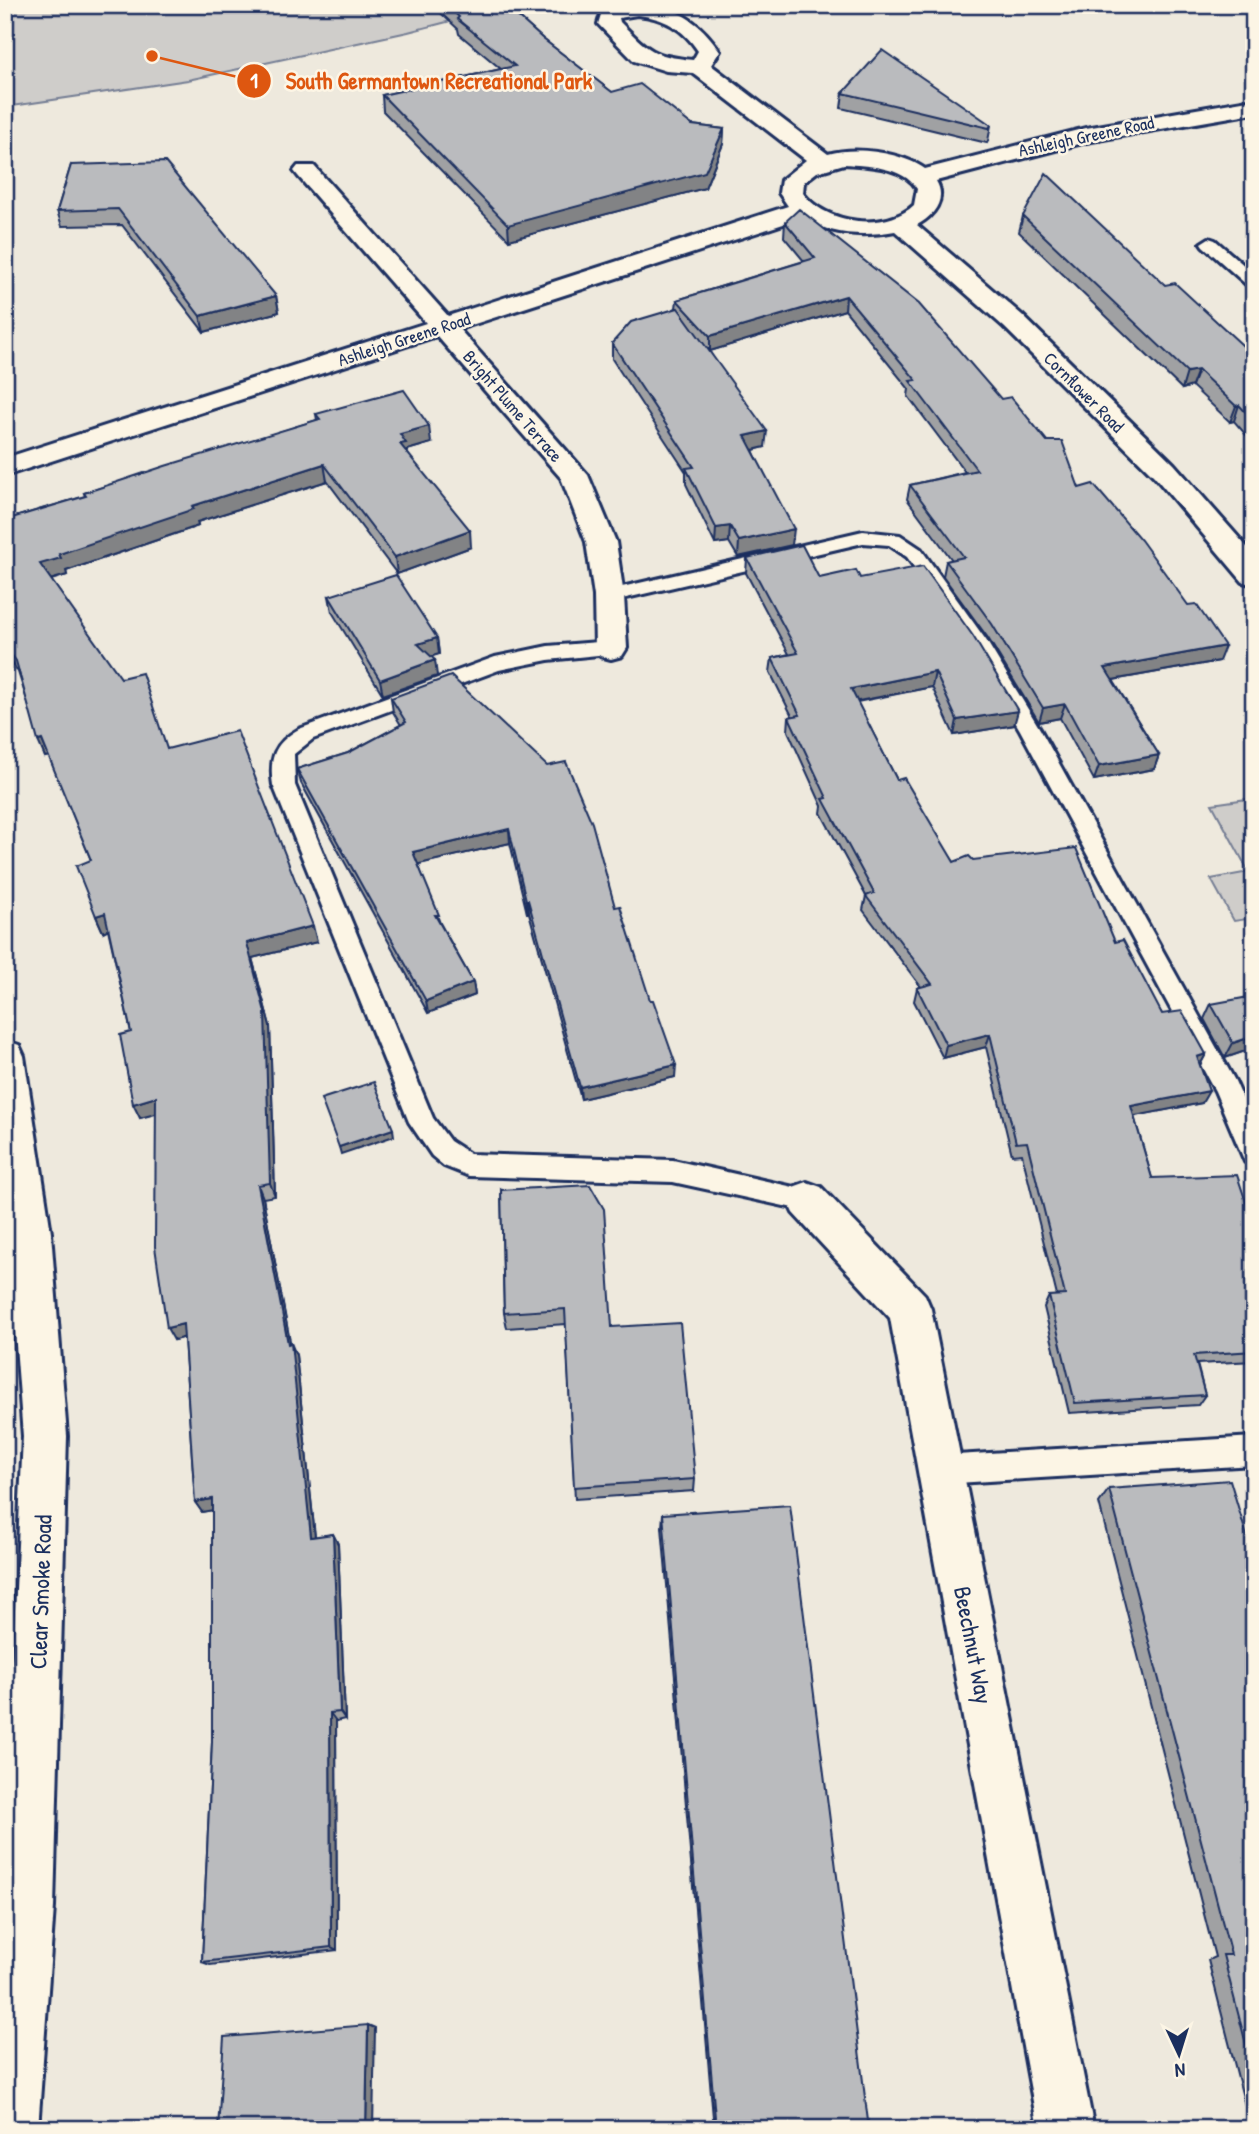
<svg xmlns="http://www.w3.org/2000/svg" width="1259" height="2134" font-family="'Patrick Hand',sans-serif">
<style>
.green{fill:#cfcdca;stroke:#757e94;stroke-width:2}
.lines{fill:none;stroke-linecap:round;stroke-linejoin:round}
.lane-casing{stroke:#1b2f5e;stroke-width:6}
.street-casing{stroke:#1b2f5e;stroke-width:6}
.lane{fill:#fcf5e5;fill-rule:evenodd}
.street{fill:#fcf5e5;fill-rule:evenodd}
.wall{fill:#a0a1a3;stroke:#1b2f5e;stroke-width:2}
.shaded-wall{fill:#828385;stroke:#1b2f5e;stroke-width:2}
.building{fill:#babbbe;stroke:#1b2f5e;stroke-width:2}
.labels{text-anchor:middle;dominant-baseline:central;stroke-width:5;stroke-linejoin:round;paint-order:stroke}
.far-street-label{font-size:18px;fill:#1b2f5e;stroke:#fcf5e5}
.near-street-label{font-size:24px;fill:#1b2f5e;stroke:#fcf5e5}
.leader{fill:none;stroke:#de5710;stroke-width:2.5}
.callout-dot{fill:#de5710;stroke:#fcf5e5;stroke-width:2.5}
.mark-label{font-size:21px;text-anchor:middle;font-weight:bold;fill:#fff}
.callout-label{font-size:23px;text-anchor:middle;font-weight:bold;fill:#de5710;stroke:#fcf5e5;stroke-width:5;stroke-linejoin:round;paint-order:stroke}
</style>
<rect width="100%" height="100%" fill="#eee9dd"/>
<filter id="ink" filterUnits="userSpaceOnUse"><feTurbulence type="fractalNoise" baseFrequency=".0143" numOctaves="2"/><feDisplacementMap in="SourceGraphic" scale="14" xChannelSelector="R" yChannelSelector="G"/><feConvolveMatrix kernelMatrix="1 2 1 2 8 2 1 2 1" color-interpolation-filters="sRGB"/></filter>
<g filter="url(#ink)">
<g class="green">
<polygon points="5,5 513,5 408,32 188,80 5,107"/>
<polygon points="1254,798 1254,918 1234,921 1211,879 1249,872 1212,804"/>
</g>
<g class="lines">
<g class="lane-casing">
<g id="lane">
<polygon points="1209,238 1215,240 1254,274 1254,288 1248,286 1203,246 1201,243"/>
<polygon points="863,531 900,535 921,549 986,640 1040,729 1235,1081 1254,1124 1254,1165 1245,1162 1215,1091 1020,730 972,649 907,557 889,545 863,543 609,602 602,601 599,596 602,591 609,590"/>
<path d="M611,641L618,643L621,648L618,653L548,660L499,670L313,739L294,754L295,785L433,1118L450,1141L470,1154L673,1160L816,1192L820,1200L816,1208L807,1211L673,1182L469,1176L444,1166L432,1156L409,1122L273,785C269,758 274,743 299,729L495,657L548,646Z"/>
<polygon points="1254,1437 1254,1465 940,1484 930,1480 926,1470 930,1460 940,1456"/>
</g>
</g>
<g class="street-casing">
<g id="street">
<path d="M656,5C686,13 703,26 720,51L711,65L828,154C856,146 901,152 925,169L1086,128L1254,99V113L1086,142L936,181C947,199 934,216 917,225L1022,315L1174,464L1254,555V585L1243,582L1154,476L1004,327L895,231C863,237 830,235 802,218L459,329L588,475L616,542L624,596L627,648L622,656L611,659L600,656L595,648L594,596L586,542L561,478L437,336L5,476V458L426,323L298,176L294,171L298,166H314L448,316L788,206L779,193L781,180L806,160L693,73L666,71L634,61L598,24L602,11L620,5ZM637,15C663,17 684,29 698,51L693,60C652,56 648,50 620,22L619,18ZM844,164C867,166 903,166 917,189L914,205C886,232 825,224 803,193L804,182L817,172Z"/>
<polygon points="5,1040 19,1045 24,1056 51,1233 67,1436 54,1907 38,2129 5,2129 5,1828 23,1436 5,1202"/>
<polygon points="807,1182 821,1187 925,1295 931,1309 1094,2129 1038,2129 890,1318 793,1213 787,1200 793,1187"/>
</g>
</g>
<use href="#lane" class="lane"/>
<use href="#street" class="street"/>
</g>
<g class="wall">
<polygon points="432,5 505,5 543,39 612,92 692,125 724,129 723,144 705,188 509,240 383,111 382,95 501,69 459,34 458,29"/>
<polygon points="843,93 991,125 988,141 987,143 841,108"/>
<polygon points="71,165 276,296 279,312 204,332 122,225 62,226 57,211"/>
<polygon points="1023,216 1165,285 1254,356 1254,444 1234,421 1230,422 1192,386 1182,389 1019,232"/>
<polygon points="785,222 1079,488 1219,661 1113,680 1159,755 1154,769 1094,780 1060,718 1039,722 988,638 943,576 946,561 952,560 907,499 910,485 965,472 908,396 909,389 845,310 710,351 707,347 765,447 753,450 792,545 738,557 729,542 715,544 686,484 686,472 612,359 612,343 676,308 677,300 804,261 784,237"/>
<polygon points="316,414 431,443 407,450 408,454 471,547 397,574 327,481 197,522 198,526 66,571 67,575 51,580 167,749 317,942 252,958 270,1026 275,1196 263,1198 290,1343 296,1355 315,1537 333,1534 338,1544 345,1719 336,1721 337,1950 210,1965 202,1962 212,1742 212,1510 202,1512 195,1502 184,1337 174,1340 156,1113 140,1118 131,1032 108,929 103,932 96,916 91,860 49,756 45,757 18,672 5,652 5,520 85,496 84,493 317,420"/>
<polygon points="747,558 819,578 860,578 1014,725 954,735 932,687 857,702 897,780 954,862 973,860 1115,942 1162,1014 1206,1054 1200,1065 1202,1103 1134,1116 1152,1178 1254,1226 1254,1361 1197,1364 1205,1395 1198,1405 1069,1413 1044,1307 1049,1296 1057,1296 1022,1154 1012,1155 986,1047 943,1058 914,1001 917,988 921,987 863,910 866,896 821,813 822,806 788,731 789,717 792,716 770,672 772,658 789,654 746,573"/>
<polygon points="329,596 437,638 439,654 431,656 437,676 383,695 332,612"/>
<polygon points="391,698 615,907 675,1077 581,1099 529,913 527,913 510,843 418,864 440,923 473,982 475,995 428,1013 301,783 297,769 348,753 401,725 393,712"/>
<polygon points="1211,1004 1254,1048 1225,1058 1204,1019"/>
<polygon points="501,1190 695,1479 694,1491 575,1499 566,1324 507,1328 504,1313"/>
<polygon points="1109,1489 1254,1560 1254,2129 1251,2129 1208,1960 1215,1957 1099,1503"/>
<polygon points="663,1514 869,2129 714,2129 662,1527"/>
</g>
<g class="shaded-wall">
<polygon points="724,129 723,144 705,188 509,240 508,225"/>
<polygon points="276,296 279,312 204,332 200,316"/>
<polygon points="846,296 845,310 710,351 710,336"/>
<polygon points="1198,370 1192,386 1182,389 1187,372"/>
<polygon points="1239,405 1234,421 1230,422 1236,406"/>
<polygon points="429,426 431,443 407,450 408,459 400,444 400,434"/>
<polygon points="767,431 765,447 744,452 745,436"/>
<polygon points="324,464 327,481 197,522 198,526 66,571 67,575 46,581 40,564 59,554 192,506"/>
<polygon points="730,526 729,542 715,544 716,528"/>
<polygon points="794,529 792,545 738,557 739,541"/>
<polygon points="470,530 471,547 397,574 395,557"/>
<polygon points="437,638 439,654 421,660 418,644"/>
<polygon points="1225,646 1219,661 1101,682 1105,668"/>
<polygon points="435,660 437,676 383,695 380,680"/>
<polygon points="935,672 932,687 848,703 851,689"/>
<polygon points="1065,704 1060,718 1039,722 1043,708"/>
<polygon points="1018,711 1014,725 954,735 957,720"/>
<polygon points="42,740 49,756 45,757 38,741"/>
<polygon points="1159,755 1154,769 1094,780 1099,766"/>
<polygon points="509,829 510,843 415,865 413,852"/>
<polygon points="526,900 528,900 529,913 527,913"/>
<polygon points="105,913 111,928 103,932 96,916"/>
<polygon points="313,926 317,942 252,958 270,1026 275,1196 270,1183 247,943"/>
<polygon points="473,982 475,995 428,1013 426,1001"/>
<polygon points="990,1034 986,1047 943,1058 946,1045"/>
<polygon points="1254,1036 1254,1048 1225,1058 1233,1043"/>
<polygon points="1206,1054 1199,1067 1197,1057"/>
<polygon points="676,1065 675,1077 581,1099 580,1087"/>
<polygon points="1209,1091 1202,1103 1125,1118 1131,1106"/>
<polygon points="156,1097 163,1112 140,1118 133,1104"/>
<polygon points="393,1129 394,1136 341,1154 339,1147"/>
<polygon points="258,1185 263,1198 292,1352 291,1343 296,1355 316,1547 311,1537 288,1344"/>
<polygon points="183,1324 190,1336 174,1340 167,1328"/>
<polygon points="212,1499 219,1509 202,1512 195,1502"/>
<polygon points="333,1534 338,1544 345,1719 340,1712"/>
<polygon points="330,1713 336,1721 337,1950 331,1947"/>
<polygon points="368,2025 375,2028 373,2129 366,2129"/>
</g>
<g class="building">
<polygon points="447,5 505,5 543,39 612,92 640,84 692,125 724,129 705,172 508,225 382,95 515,66 457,19 459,17"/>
<polygon points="882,50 991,125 989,128 843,93"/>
<polygon points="165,162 276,296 200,316 118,209 57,211 71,165"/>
<polygon points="1046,173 1165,285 1175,283 1254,356 1254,421 1239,405 1236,406 1198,370 1187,372 1023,216"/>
<polygon points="799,209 919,304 1001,399 1011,397 1047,441 1062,441 1079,488 1093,484 1141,540 1188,605 1196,604 1225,646 1105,668 1159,755 1099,766 1065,704 1043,708 992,624 946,561 964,557 910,485 977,470 910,381 916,380 846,296 710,336 677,300 815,258 785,222"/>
<polygon points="678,308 767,431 745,436 794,529 739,541 730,526 716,528 686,468 694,467 612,343 631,322"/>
<polygon points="404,390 429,426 400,434 406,443 400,444 470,530 395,557 324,464 192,506 194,509 59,554 61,558 40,564 121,678 142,673 167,749 237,731 313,926 247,943 265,1012 270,1183 258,1185 288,1344 291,1343 311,1537 333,1534 340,1712 330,1713 331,1947 202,1962 212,1742 212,1499 195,1502 183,1324 167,1328 155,1247 156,1097 133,1104 120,1035 131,1032 105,913 96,916 76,866 91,860 42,740 38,741 16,661 5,646 5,520 86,496 84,493 165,466 320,419 316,414"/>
<polygon points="802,545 819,578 856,570 860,578 923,566 973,636 1018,711 957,720 935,672 851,689 897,780 904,778 954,862 969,856 973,860 1076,848 1115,942 1123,940 1162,1014 1182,1011 1206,1054 1197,1057 1209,1091 1131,1106 1152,1178 1237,1175 1254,1226 1254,1351 1194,1355 1205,1395 1075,1403 1049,1296 1065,1295 1027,1142 1016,1143 990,1034 946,1045 917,988 932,984 866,896 874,893 823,799 827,798 789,717 800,715 772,658 798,653 747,558"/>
<polygon points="396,575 437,638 418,644 435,660 380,680 329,596"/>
<polygon points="451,676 547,766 566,762 592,823 615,907 620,906 650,1000 653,1000 676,1065 580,1087 528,900 526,900 509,829 413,852 439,915 435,915 473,982 426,1001 297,769 348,753 406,722 391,698"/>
<polygon points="1254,996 1254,1036 1233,1043 1211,1004"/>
<polygon points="374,1082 393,1129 339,1147 321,1099"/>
<polygon points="590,1185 604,1209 612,1327 680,1323 695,1479 574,1487 565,1309 504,1313 501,1190"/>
<polygon points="1230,1480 1254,1560 1254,2075 1223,1955 1231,1955 1109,1489"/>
<polygon points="790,1505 869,2129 716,2129 663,1514"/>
<polygon points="368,2025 366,2129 218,2129 224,2037"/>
</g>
</g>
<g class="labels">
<g class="far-street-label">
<text transform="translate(1086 136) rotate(-12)">Ashleigh Greene Road</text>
<text transform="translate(404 339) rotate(-18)">Ashleigh Greene Road</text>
<text transform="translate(1084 392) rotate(45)">Cornflower Road</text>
<text transform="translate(513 406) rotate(49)">Bright Plume Terrace</text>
</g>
<g class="near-street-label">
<text transform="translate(40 1592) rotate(-88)">Clear Smoke Road</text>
<text transform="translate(974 1645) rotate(79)">Beechnut Way</text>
</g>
</g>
<path class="leader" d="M152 56L254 81"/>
<g class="callout-dot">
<circle cx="152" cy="56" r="7"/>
<circle cx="254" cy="81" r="18"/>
</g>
<g class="mark-label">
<text x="254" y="88">1</text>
</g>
<g class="callout-label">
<text x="439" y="89">South Germantown Recreational Park</text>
</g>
<rect width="1259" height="2134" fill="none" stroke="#fcf5e5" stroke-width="28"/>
<rect x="14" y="14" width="1231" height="2106" fill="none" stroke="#1b2f5e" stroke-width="2.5" filter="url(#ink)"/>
<g transform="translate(1179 2054) rotate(176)" stroke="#fcf5e5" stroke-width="5" paint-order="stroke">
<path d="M0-5L12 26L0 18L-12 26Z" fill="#1b2f5e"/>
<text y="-10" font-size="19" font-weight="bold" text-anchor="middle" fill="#1b2f5e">N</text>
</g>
</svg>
